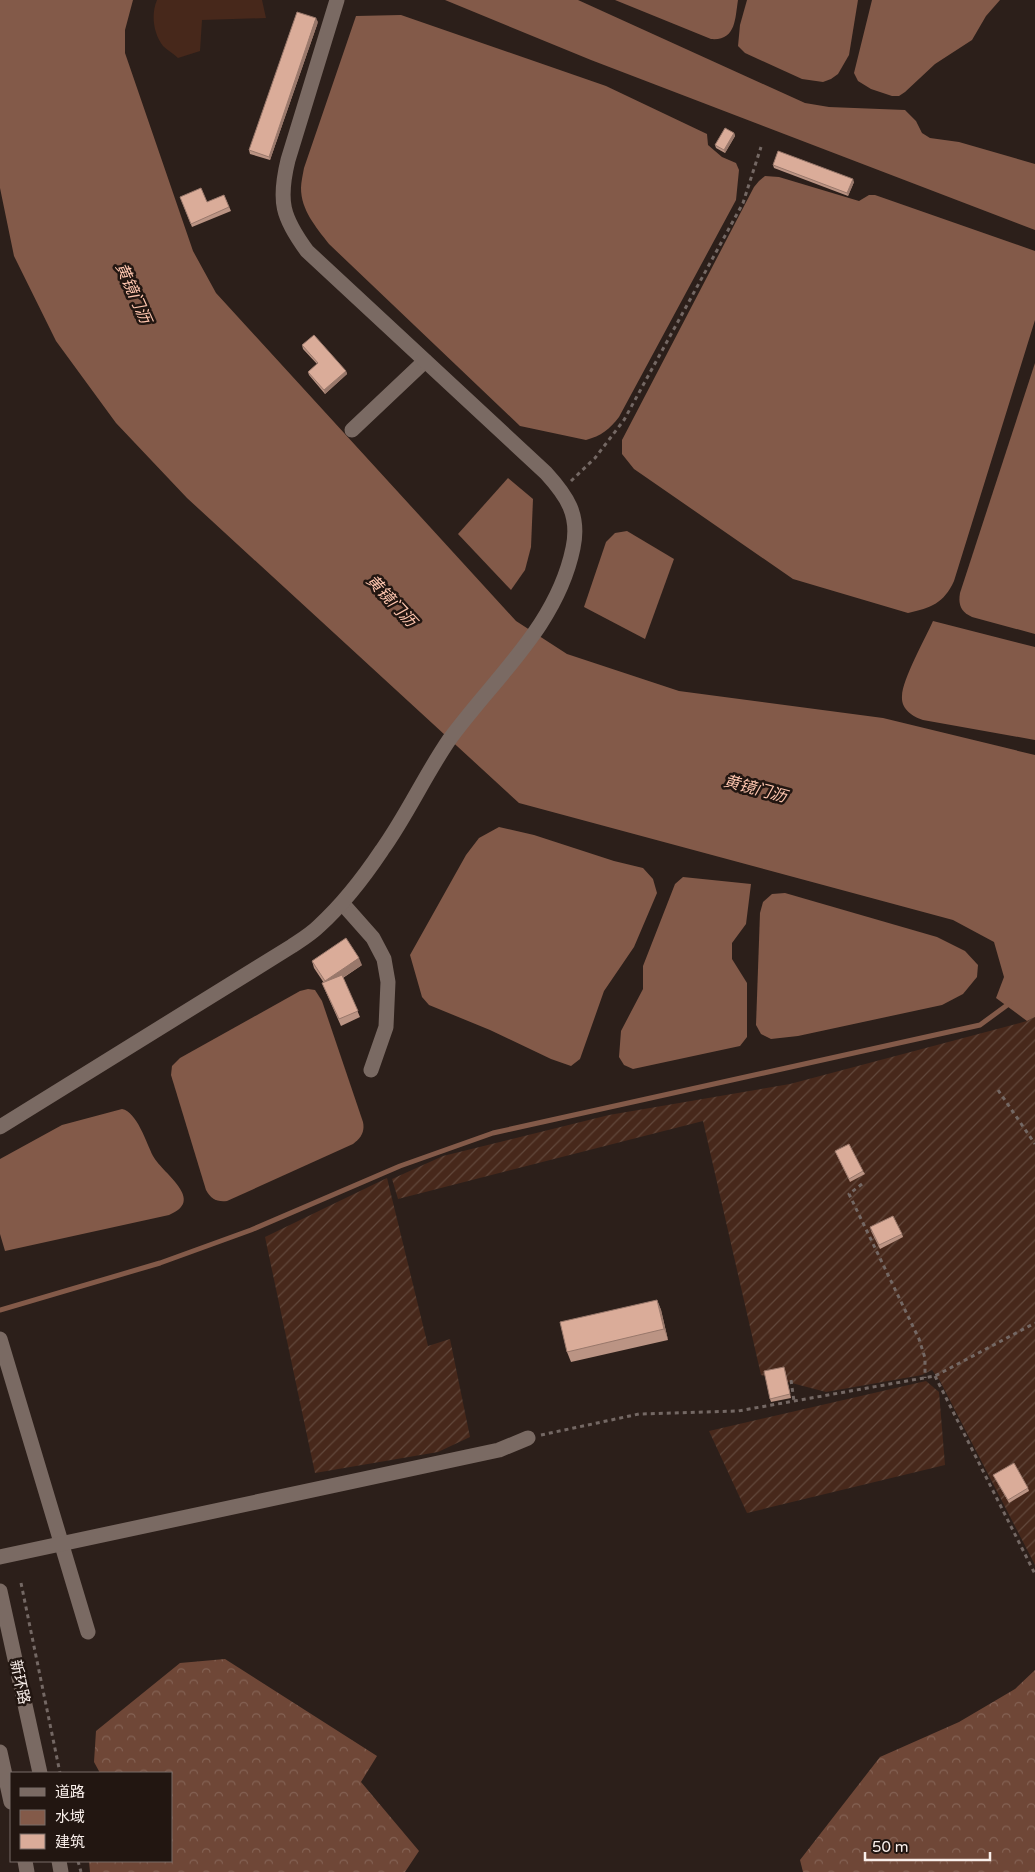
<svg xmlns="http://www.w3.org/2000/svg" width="1035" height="1872" font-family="'Varela Round','Noto Sans SC',sans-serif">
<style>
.grass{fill:#47281b}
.forest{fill:url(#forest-crowns)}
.garden{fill:url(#garden-furrows)}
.water{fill:#835a49}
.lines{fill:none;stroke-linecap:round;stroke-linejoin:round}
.stream{stroke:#835a49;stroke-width:5}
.path{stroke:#746864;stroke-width:3;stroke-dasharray:4 4;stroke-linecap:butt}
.minor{stroke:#7a6a63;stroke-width:15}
.tertiary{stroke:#7a6a63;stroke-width:15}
.wall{fill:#bb9484}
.shaded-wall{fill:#99786b}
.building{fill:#daac99;stroke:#99786b}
.labels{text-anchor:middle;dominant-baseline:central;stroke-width:5;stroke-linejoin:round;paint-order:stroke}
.street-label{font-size:15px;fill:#f9efeb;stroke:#221611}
.water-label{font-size:16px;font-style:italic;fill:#ffc6af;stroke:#221611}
</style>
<defs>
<pattern id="forest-crowns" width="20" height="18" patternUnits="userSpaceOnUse" patternTransform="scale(1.25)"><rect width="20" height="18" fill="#6f4737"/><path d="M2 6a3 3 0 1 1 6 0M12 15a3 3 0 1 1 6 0" fill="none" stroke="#846254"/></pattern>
<pattern id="garden-furrows" width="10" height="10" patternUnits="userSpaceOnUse" patternTransform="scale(1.25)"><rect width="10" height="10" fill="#47281b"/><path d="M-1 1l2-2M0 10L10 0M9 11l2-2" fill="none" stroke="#62483c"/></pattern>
</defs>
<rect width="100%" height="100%" fill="#2c1f1a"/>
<path class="grass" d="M157,0H262L266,18L202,20L200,51L178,58C174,54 167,50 163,46C153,33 151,14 157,0Z"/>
<g class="forest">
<polygon points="225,1659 377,1756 361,1782 419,1851 405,1872 90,1872 89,1861 171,1861 171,1773 100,1773 94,1762 96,1731 180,1663"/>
<polygon points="1035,1670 1035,1872 803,1872 800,1860 880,1757 959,1722 1015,1689"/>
</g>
<g class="garden">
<polygon points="1035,1017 1035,1565 940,1381 932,1370 922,1375 826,1392 761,1375 703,1121 398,1199 392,1179 443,1156 609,1115 790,1084 1027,1021"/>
<polygon points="387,1178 428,1346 450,1339 470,1437 438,1452 315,1473 265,1237"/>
<polygon points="926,1381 939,1392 945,1465 747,1513 709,1431"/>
</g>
<g class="water">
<polygon points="0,0 133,0 125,30 125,53 193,251 216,293 516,621 567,654 679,691 883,718 1035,755 1035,1017 1027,1021 996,998 1004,977 994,942 953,920 519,803 187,498 116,423 56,341 14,256 0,188"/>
<polygon points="445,0 578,0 805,103 829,107 905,110 916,121 922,133 930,138 959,142 1035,164 1035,230 591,60"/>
<path d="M615,0H738C735,19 736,41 711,39Z"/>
<polygon points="747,0 858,0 849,55 838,74 831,79 823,82 802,79 745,53 738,46 740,25"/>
<polygon points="872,0 1000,0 986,16 972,40 935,64 905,92 899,96 892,96 871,89 858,81 854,73"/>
<path d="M401,15L606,86L707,134L708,145L722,157L736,163L739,170L736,200L619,417C610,429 601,436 586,440L520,426L329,244C316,227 301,210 301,188C301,182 303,174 304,168L356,16Z"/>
<path d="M765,176L779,177L859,201L869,195H875L1035,251V320L954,581C944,603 931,608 908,613L793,579L634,469L622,454V440L754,187L759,181Z"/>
<path d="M1035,363V634L972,617C961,612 958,605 960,593Z"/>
<polygon points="508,478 533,499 531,547 525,570 511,590 458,534"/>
<polygon points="627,531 674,559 645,639 584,607 606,542 615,533"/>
<path d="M933,621L1035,647V740L923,720C912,716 901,709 902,696C902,680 926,637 933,621Z"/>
<polygon points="499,827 534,835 614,861 643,868 653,879 657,893 634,947 604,991 580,1059 571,1066 551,1059 490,1030 429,1005 422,997 410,955 466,855 479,838"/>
<polygon points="683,877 751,884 746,924 732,943 732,959 747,983 747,1037 740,1046 633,1069 624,1065 619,1057 621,1031 643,989 643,966 675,884"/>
<polygon points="785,893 937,937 965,951 978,965 977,977 963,994 942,1005 798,1036 771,1039 761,1034 756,1025 760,913 763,902 772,894"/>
<path d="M308,989L315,990L322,1001L363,1122C365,1132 361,1138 353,1144L227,1201C216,1202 211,1199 206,1190L171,1075L172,1066L180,1058L300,991Z"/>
<path d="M122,1109C137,1112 146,1142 153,1156C164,1175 206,1200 169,1215L5,1251L0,1234V1159L62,1125Z"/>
</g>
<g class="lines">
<polyline class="stream" points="0,1310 160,1263 251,1230 400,1166 493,1133 980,1025 1010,1003"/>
<g class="path">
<polyline points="571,481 595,458 624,420 743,203 761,147"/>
<polyline points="998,1090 1035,1144"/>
<polyline points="862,1184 849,1194 919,1339 925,1358 925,1378"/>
<polyline points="935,1376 1035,1574"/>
<polyline points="791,1380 794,1401"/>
<polyline points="541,1435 639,1414 738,1411 935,1376 1035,1323"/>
<polyline points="21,1583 60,1773"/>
<polyline points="78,1861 81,1872"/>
</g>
<g class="minor">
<polyline points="352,430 425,361"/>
<polyline points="342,903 373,938 384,959 388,982 386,1027 371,1070"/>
<polyline points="0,1339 88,1632"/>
<polyline points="0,1557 499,1450 528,1438"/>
</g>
<g class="tertiary">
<path d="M0,1127L292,946C301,940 311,934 319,926C343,904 364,877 382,850C407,815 425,775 449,740C494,678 557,626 573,548C580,515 567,496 546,473L307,251C282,217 278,201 288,160L337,0"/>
<polyline points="0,1591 40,1773"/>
<polyline points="0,1752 11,1802"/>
<polyline points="25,1861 27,1872"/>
<polyline points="59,1861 61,1872"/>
</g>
</g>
<g class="wall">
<polygon points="318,22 270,160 250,154 249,150"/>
<polygon points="734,133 735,136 725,153 716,148 715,145"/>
<polygon points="773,165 854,182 848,196 774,168"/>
<polygon points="224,195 231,211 192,227 180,197 207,202"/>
<polygon points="302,345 346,371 347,374 325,394 309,375 308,372 317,364 303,349"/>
<polygon points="312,961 362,965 343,978 360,1017 341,1026 325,990 322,983 324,983 314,968"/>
<polygon points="835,1151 863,1171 865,1174 850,1182"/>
<polygon points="871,1231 902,1234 903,1237 880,1249"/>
<polygon points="657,1300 661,1310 668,1340 571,1362 567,1352"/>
<polygon points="785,1370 791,1398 771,1402 770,1399"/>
<polygon points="993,1475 1028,1488 1029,1491 1009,1503"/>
</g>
<g class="shaded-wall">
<polygon points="316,18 318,22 270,160 269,157"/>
<polygon points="734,133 735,136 725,153 724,150"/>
<polygon points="853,179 854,182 848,196 847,193"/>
<polygon points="346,371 347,374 325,394 324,390"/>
<polygon points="359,958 362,965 327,988 325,981"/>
<polygon points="657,1300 661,1310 668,1340 664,1329"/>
</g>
<g class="building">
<polygon points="297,12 316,18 269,157 249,150"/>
<polygon points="725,128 734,133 724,150 715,145"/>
<polygon points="778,151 853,179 847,193 773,165"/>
<polygon points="201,188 207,202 224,195 229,207 191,224 180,197"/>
<polygon points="314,335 346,371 324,390 308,372 318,363 302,345"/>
<polygon points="346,938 359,958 325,981 312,961"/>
<polygon points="342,975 358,1011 339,1019 322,983"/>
<polygon points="849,1144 863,1171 849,1179 835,1151"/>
<polygon points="893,1216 902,1234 879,1245 870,1227"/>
<polygon points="657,1300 664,1329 567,1352 560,1322"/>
<polygon points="784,1367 790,1394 770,1399 764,1371"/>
<polygon points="1014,1463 1028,1488 1008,1500 993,1475"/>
</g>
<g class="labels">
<g class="street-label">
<text transform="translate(20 1682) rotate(78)">新环路</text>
</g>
<g class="water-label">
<text transform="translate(133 293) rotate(66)">黄镜门沥</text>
<text transform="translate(391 601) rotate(47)">黄镜门沥</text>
<text transform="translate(755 789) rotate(15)">黄镜门沥</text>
</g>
</g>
<rect x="10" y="1772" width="162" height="90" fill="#221611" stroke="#786d68"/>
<rect x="20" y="1788" width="25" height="8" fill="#7a6a63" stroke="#786d68"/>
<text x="55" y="1797" font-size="15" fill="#f9efeb">道路</text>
<rect x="20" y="1810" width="25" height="15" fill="#835a49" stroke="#786d68"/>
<text x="55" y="1822" font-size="15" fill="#f9efeb">水域</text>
<rect x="20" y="1834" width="25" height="15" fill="#daac99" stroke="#786d68"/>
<text x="55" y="1847" font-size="15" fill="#f9efeb">建筑</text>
<path d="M865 1852v8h125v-8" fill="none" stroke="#f9efeb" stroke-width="2.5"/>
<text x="872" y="1852" font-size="15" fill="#f9efeb" stroke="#221611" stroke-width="4" paint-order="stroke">50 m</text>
</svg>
